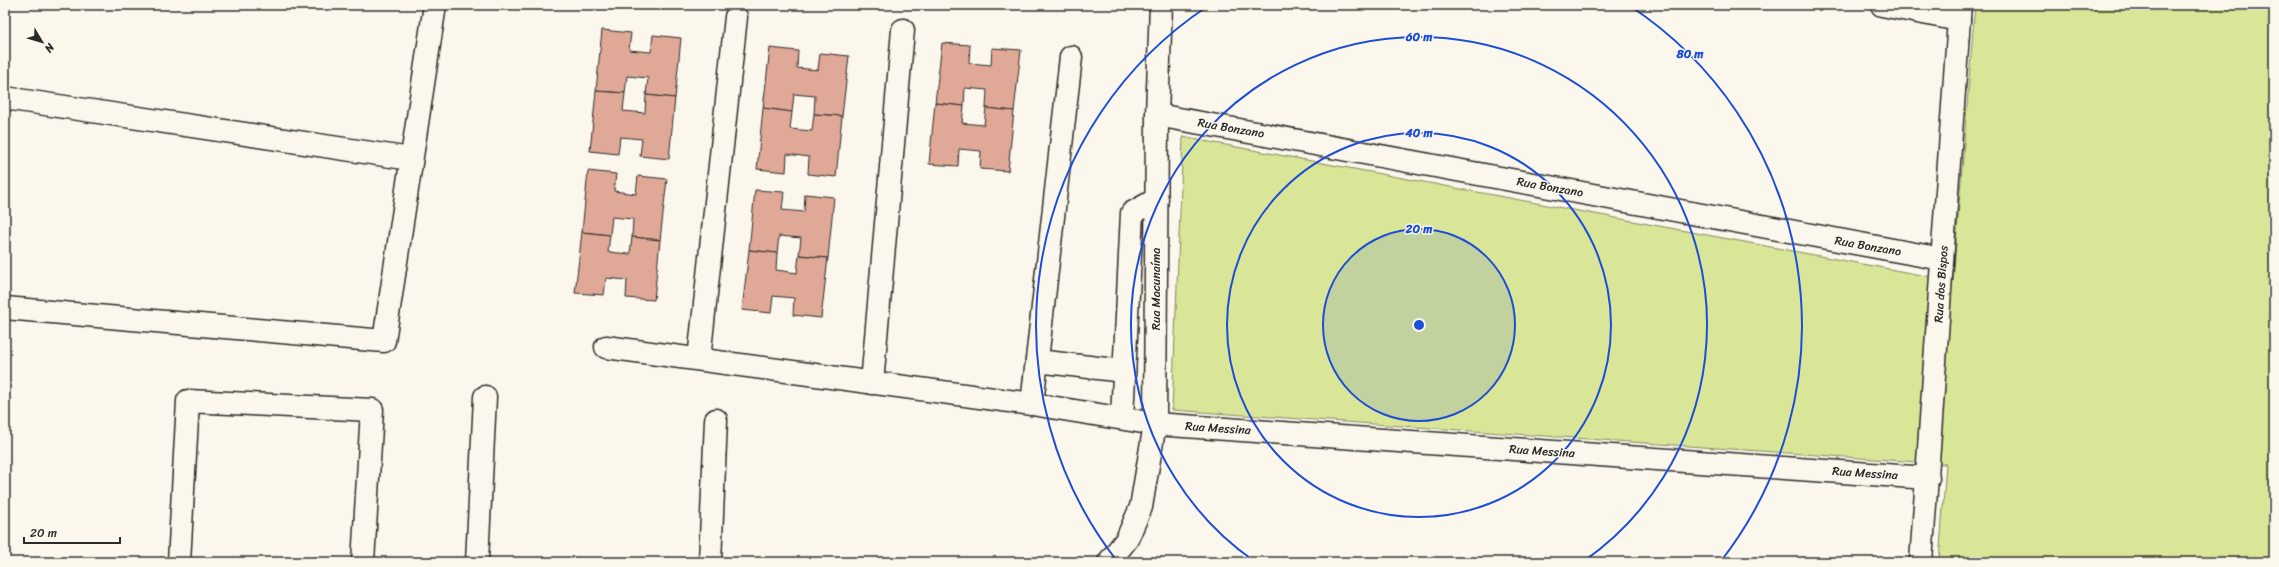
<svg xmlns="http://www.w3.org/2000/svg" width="2279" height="567" font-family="Sriracha,sans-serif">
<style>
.green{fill:#d9e597;stroke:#828861}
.building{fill:#e0a897;stroke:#2b2b2b}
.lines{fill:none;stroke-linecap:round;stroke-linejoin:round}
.minor-casing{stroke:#2b2b2b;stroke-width:25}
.minor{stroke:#fbf7ec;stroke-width:22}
.ring{fill:none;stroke:#1d4ed8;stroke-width:2}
.labels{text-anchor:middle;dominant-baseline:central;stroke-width:3;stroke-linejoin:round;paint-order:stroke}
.street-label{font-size:12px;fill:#2b2b2b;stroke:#fbf7ec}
.centre{fill:#1d4ed8;stroke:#fbf7ec;stroke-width:2}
.ring-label{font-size:12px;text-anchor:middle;font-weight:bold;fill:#1d4ed8;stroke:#fbf7ec;stroke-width:3;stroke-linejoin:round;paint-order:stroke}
</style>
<rect width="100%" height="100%" fill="#fbf7ec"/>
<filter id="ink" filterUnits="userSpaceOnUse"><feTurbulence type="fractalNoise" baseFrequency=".025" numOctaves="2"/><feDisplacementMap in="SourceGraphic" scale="8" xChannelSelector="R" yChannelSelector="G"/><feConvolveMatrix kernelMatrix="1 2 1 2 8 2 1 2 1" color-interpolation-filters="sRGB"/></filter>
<g filter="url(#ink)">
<polygon class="green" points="1975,5 2274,5 2274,562 1939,562 1946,464 1172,410 1183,137 1953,281"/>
<g class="building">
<polygon points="602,30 631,33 629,50 651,52 653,35 681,38 675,98 646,95 648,78 627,76 625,93 596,91"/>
<polygon points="942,43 970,45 969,63 991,65 992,48 1021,50 1014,111 986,108 987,90 965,88 964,106 935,103"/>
<polygon points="770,48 798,51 797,68 818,70 820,53 849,56 842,116 814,114 815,96 794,94 792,112 763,108"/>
<polygon points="596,91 625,93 623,111 645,113 646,95 675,98 669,159 640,156 642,139 620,137 618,154 590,151"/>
<polygon points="935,103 964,106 962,123 984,125 986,108 1014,111 1008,171 980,169 981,151 959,149 958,166 929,164"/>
<polygon points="763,108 792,112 790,129 812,131 814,114 842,116 836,177 808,174 809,157 787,154 786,172 757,169"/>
<polygon points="588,171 616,174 614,191 636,194 638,176 667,179 660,240 632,237 633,219 612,217 610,235 582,232"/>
<polygon points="755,190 784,192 782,210 804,212 805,194 834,197 828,258 799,255 801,238 779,236 777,253 749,250"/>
<polygon points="582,232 610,235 608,252 630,254 632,237 660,240 654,300 626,298 627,280 606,278 604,295 575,293"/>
<polygon points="749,250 777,253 776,270 797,273 799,255 828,258 821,318 793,315 794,298 773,296 771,313 742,310"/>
</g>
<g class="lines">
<g class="minor-casing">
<g id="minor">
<polyline points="1882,5 1959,20"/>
<polyline points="5,98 411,159"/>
<polyline points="1157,115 1942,259"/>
<polyline points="5,308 384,341 435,5"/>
<polyline points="606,347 1032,404 1155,424 1928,478"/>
<polyline points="699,359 736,17"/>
<polyline points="1037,361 1124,371"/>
<polyline points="872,383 903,30"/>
<polyline points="1032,404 1071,57"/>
<polyline points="1122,418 1132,213 1157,199"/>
<polyline points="179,562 188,401 372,410 363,562"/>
<polyline points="477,562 485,397"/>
<polyline points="710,562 716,420"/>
<polyline points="1109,562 1127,539 1141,507 1155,424 1157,115 1161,5"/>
<polyline points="1921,562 1960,5"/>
</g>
</g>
<use href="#minor" class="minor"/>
</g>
</g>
<circle cx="1419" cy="325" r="96" fill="#1d4ed8" fill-opacity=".12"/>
<g class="ring">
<circle cx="1419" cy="325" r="96"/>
<circle cx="1419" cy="325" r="192"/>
<path d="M1254 561A288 288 0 1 1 1584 561"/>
<path d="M1117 561A383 383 0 0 1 1208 6M1630 6A383 383 0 0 1 1721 561"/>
</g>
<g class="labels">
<g class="street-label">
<text transform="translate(1231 128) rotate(10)">Rua Bonzano</text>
<text transform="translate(1550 187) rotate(10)">Rua Bonzano</text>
<text transform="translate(1868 246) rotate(10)">Rua Bonzano</text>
<text transform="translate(1941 284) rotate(-86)">Rua dos Bispos</text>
<text transform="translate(1156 289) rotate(-90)">Rua Macunaíma</text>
<text transform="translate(1218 428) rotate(4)">Rua Messina</text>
<text transform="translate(1542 451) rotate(4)">Rua Messina</text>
<text transform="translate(1865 473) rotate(4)">Rua Messina</text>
</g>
</g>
<circle cx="1419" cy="325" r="6" class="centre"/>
<g class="ring-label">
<text x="1419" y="41">60 m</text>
<text x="1690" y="58">80 m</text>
<text x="1419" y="137">40 m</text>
<text x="1419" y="233">20 m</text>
</g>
<rect width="2279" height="567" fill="none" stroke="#fbf7ec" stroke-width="20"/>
<rect x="10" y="10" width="2259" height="547" fill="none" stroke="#2b2b2b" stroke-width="1.5" filter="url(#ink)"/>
<g transform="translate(42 42) rotate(128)" stroke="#fbf7ec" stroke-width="3" paint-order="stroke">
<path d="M0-3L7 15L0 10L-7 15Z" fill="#2b2b2b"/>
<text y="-6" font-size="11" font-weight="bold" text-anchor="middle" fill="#2b2b2b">N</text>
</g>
<path d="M24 537v6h96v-6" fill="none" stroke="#2b2b2b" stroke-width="2"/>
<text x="30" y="537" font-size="12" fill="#2b2b2b" stroke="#fbf7ec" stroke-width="3" paint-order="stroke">20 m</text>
</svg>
